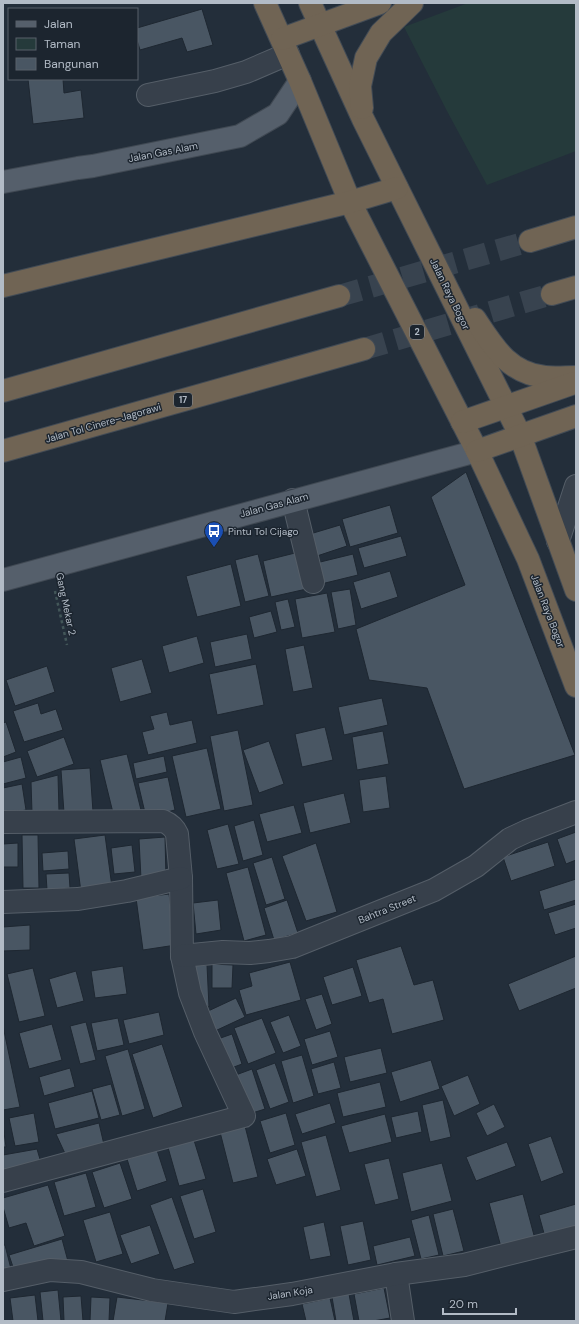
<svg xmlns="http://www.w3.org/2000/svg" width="579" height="1324" font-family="'DM Sans',sans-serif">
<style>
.green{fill:#253a3b}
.building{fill:#495663;stroke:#1e2731}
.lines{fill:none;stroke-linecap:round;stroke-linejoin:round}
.highway-tunnel{stroke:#38434f;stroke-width:22;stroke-dasharray:22 11;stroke-linecap:butt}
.minor-casing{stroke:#555e68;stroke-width:24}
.major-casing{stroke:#404953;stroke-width:24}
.highway-casing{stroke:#424b55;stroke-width:24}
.path{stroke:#435759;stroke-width:2.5;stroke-dasharray:3 3;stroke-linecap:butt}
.minor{stroke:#37404b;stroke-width:22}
.major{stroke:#555f6b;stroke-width:22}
.highway{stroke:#706454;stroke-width:22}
.labels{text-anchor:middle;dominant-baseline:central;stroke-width:3;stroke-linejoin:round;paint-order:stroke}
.shield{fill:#1c252f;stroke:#858e99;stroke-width:1}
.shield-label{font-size:9px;font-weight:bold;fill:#b2bbc6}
.street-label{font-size:10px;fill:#b2bbc6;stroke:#1c252f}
.poi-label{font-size:10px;fill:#b2bbc6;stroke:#1c252f;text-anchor:start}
</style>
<rect width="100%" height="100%" fill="#232e3a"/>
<polygon class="green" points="468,3 576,3 576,151 487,185 448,113 404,27"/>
<g class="building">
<polygon points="202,9 213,45 187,52 182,38 140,50 137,40 137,28"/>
<polygon points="28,79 63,79 64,93 81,90 84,118 33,124"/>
<polygon points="466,472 575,755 464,789 427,688 369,680 356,629 465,585 431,497"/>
<polygon points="390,505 398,533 350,547 342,519"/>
<polygon points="340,525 347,546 317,556 310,534"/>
<polygon points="401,536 407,556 364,568 358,548"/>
<polygon points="303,551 311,588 271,597 263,561"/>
<polygon points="258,554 269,596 245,602 235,560"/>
<polygon points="353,554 358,575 317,585 312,564"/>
<polygon points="231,564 241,606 197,617 186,576"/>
<polygon points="390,571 398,597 361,609 353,582"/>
<polygon points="350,589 356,625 338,629 331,592"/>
<polygon points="327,593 335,632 302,638 295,599"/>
<polygon points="288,599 295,627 281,630 275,602"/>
<polygon points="271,611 277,632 254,638 249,617"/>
<polygon points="247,634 252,659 215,667 210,642"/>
<polygon points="197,636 204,663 169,673 162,646"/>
<polygon points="304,645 313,688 293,692 285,649"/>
<polygon points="142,659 152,693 120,702 111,668"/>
<polygon points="256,664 264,705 217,715 209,674"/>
<polygon points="47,666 55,692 15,706 6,680"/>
<polygon points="382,698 388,725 344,735 338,707"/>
<polygon points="38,703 41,714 56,709 63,730 24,742 13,711"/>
<polygon points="167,712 170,725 192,720 197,743 148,755 142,732 154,729 150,716"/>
<polygon points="6,722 16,752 3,757 3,723"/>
<polygon points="325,727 333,760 302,767 295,734"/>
<polygon points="238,730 253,805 224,811 210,736"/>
<polygon points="383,731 389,764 357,770 352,737"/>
<polygon points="64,737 74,764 37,777 27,751"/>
<polygon points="269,741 284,784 259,793 243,750"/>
<polygon points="207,748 221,809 186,817 172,756"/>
<polygon points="127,754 142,814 115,821 100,760"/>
<polygon points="164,756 167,772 136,779 133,763"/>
<polygon points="21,757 26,778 3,784 3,762"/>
<polygon points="90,768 93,812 64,813 61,770"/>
<polygon points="58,775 59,812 32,813 31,782"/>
<polygon points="386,776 390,808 363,812 359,780"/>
<polygon points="168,777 175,810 146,817 138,783"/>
<polygon points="22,784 26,810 3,814 3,788"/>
<polygon points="344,793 351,823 310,833 303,803"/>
<polygon points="294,805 302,833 267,842 259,814"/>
<polygon points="254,820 263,855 243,861 234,826"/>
<polygon points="228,824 239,864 217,869 207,830"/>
<polygon points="576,832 576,860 566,864 557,839"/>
<polygon points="22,835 38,835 39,888 23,888"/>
<polygon points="105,835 112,887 81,892 74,839"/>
<polygon points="165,837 166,878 141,879 139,839"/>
<polygon points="548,842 555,866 511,881 503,857"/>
<polygon points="18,843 18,867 3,867 3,844"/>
<polygon points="316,843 337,912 306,921 282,856"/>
<polygon points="132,845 135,872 114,874 111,848"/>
<polygon points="68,851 69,869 43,871 42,853"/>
<polygon points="272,857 285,899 266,905 253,863"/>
<polygon points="248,867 266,935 244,941 226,873"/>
<polygon points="69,873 70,888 47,890 46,874"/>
<polygon points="576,879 576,900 544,910 539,891"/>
<polygon points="169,894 176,945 143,950 136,898"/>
<polygon points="218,900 221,930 196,934 193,903"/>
<polygon points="287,900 298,933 274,940 264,908"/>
<polygon points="576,904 576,928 555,935 548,913"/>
<polygon points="30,925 30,950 3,951 3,927"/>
<polygon points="401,946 414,985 433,980 444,1020 392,1034 383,999 369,1003 356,960"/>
<polygon points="576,956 576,988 519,1011 508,984"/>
<polygon points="290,962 301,1000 246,1015 239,990 252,986 249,973"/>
<polygon points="212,964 233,965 232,988 212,988"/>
<polygon points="207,965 209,1007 198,1001 187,966"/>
<polygon points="123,966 127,994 95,998 91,971"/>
<polygon points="353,967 362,996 332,1005 323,977"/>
<polygon points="33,968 45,1016 19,1022 7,974"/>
<polygon points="76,971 84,1001 57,1008 49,979"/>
<polygon points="322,994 332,1024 316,1030 305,999"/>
<polygon points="236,998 245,1017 215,1031 206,1012"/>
<polygon points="159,1012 164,1035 129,1044 123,1020"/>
<polygon points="289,1015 301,1046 283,1053 270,1022"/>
<polygon points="118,1018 124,1045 97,1051 91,1023"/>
<polygon points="262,1018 276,1053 248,1064 234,1028"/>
<polygon points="86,1022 96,1060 80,1064 70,1026"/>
<polygon points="52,1024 62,1060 29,1069 19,1033"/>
<polygon points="3,1026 20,1107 3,1110"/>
<polygon points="330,1031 338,1057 312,1065 304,1039"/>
<polygon points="232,1034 242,1064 226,1070 215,1040"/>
<polygon points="162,1044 183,1107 153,1118 132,1054"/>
<polygon points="381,1048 387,1073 350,1082 344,1057"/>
<polygon points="128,1049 145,1109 122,1116 105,1056"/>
<polygon points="302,1055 314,1096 293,1103 281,1061"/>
<polygon points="431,1060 440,1089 400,1102 391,1072"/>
<polygon points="334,1062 341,1088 318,1094 311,1069"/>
<polygon points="275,1063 289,1102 270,1109 256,1070"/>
<polygon points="70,1068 75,1087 44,1096 39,1077"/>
<polygon points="252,1069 265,1109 246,1115 233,1076"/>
<polygon points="468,1075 480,1104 454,1116 441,1086"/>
<polygon points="380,1082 386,1107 343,1117 337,1093"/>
<polygon points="111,1084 120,1115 101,1120 92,1089"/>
<polygon points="92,1091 99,1118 55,1129 48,1103"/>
<polygon points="443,1100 451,1137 430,1142 422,1105"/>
<polygon points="330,1103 336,1123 302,1134 295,1114"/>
<polygon points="494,1104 505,1127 487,1136 476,1113"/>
<polygon points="418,1111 422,1132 396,1138 391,1117"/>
<polygon points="34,1113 39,1142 15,1146 9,1118"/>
<polygon points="286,1113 295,1145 270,1153 260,1121"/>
<polygon points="385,1114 392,1142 349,1153 341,1126"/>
<polygon points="99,1123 105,1149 68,1160 56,1134"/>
<polygon points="3,1125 6,1147 3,1147"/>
<polygon points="245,1126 258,1177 233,1183 220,1132"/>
<polygon points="326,1135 341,1190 316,1197 301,1142"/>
<polygon points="551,1136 564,1173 541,1182 528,1144"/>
<polygon points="193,1137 206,1179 179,1186 167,1144"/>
<polygon points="507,1142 516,1166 476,1181 466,1157"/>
<polygon points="37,1149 42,1166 3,1178 3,1155"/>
<polygon points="297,1149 306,1176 276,1185 267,1159"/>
<polygon points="157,1150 167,1181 137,1191 127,1159"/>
<polygon points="389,1158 399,1199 375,1205 364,1164"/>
<polygon points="120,1163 132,1199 104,1208 92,1172"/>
<polygon points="442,1163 452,1201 411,1212 402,1173"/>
<polygon points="86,1173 96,1207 64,1216 54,1182"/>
<polygon points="48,1185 65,1236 34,1246 26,1223 9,1228 3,1207 3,1198"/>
<polygon points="203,1189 216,1232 194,1239 180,1196"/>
<polygon points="523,1194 535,1239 501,1247 489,1203"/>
<polygon points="172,1197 195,1263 174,1270 150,1205"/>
<polygon points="576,1204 576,1228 545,1237 539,1215"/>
<polygon points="453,1209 464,1251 443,1256 433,1214"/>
<polygon points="110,1212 123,1254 96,1262 83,1220"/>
<polygon points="429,1215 439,1255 421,1259 411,1220"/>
<polygon points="363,1221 371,1260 348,1265 340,1226"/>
<polygon points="324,1222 331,1256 310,1260 303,1227"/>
<polygon points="150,1225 160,1254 131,1264 120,1235"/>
<polygon points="410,1237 415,1256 377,1265 373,1246"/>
<polygon points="62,1239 69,1265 15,1273 9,1255"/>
<polygon points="3,1245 5,1245 12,1273 3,1275"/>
<polygon points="384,1288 390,1318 373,1321 359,1321 354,1294"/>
<polygon points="58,1290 61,1321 43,1321 40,1292"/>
<polygon points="349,1294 354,1321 336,1321 332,1297"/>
<polygon points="35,1295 38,1321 13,1321 10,1298"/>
<polygon points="81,1296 83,1321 64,1321 63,1297"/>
<polygon points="91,1297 110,1298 109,1321 90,1321"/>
<polygon points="117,1297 168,1303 165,1321 113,1321"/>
<polygon points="330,1298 335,1321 306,1321 302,1304"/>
</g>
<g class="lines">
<g class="highway-tunnel">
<polyline points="339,296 530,241"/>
<polyline points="364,349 552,294"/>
</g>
<g class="minor-casing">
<g id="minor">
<polyline points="148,95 215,81 246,72 288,54"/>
<polyline points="293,500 313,582"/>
<polyline points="558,541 576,486"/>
<path d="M3,822L163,821C170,824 174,827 177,834L181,878L182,956L190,993L205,1032L244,1116L3,1181"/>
<polyline points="3,902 78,899 127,891 181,878"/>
<polyline points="182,956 223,952 250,953 269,951 292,947 434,890 476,866 510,839 527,831 576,812"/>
<polyline points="396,1274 403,1321"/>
<polyline points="3,1280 50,1270 81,1272 152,1290 234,1302 292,1294 396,1274 464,1265 576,1237"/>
</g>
</g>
<g class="major-casing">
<g id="major">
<polyline points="3,182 78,168 93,166 240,136 278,114 300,81"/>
<polyline points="3,580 477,451"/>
</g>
</g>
<g class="highway-casing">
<g id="highway">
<polyline points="265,3 300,81 350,202 477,451 528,559 576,686"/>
<polyline points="310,3 363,119 520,435 576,590"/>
<polyline points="282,39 380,3"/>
<polyline points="362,108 360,86 366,58 381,33 412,3"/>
<polyline points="530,241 576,227"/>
<polyline points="3,286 350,202 397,188"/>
<polyline points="552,294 576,287"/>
<path d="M475,319C493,346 508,373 545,377C555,378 566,377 576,377"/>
<polyline points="3,391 339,296"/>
<polyline points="462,422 574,383"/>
<polyline points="3,451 364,349"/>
<polyline points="477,451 576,416"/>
</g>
</g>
<polyline class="path" points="55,591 67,645"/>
<use href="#minor" class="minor"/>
<use href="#major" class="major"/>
<use href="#highway" class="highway"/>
</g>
<defs>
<g id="bus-pin" transform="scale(1)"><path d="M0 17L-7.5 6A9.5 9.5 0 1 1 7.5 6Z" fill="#1a4fb4" stroke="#1c252f"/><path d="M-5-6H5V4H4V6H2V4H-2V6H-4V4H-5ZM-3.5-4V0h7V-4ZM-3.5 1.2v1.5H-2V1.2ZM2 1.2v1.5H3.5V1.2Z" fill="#fff"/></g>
</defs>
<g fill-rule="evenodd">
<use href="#bus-pin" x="214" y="531"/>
</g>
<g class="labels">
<g class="shield">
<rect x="410" y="325" width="14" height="14" rx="3"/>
<rect x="174" y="393" width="18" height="14" rx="3"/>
</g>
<g class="shield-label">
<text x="417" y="332">2</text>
<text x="183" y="400">17</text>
</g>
<g class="street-label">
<text transform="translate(163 152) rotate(-11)">Jalan Gas Alam</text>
<text transform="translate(450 294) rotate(64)">Jalan Raya Bogor</text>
<text transform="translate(103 423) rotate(-16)">Jalan Tol Cinere–Jagorawi</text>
<text transform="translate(274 505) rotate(-15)">Jalan Gas Alam</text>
<text transform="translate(66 604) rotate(78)">Gang Mekar 2</text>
<text transform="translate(548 611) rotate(69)">Jalan Raya Bogor</text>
<text transform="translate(387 909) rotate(-22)">Bahtra Street</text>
<text transform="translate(290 1293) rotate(-9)">Jalan Koja</text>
</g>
<g class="poi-label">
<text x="228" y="531">Pintu Tol Cijago</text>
</g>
</g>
<rect width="579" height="1324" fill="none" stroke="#b2bbc6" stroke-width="8"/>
<rect x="8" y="8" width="130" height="72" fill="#1c252f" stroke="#58616b"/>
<rect x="16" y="21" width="20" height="6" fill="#555f6b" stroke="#58616b"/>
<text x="44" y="28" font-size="12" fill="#b2bbc6">Jalan</text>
<rect x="16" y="38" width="20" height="12" fill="#253a3b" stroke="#58616b"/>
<text x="44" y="48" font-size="12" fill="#b2bbc6">Taman</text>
<rect x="16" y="58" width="20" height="12" fill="#495663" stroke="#58616b"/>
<text x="44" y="68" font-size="12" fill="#b2bbc6">Bangunan</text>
<path d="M443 1308v6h73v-6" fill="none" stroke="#b2bbc6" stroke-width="2"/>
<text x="449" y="1308" font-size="12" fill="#b2bbc6" stroke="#1c252f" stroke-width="3" paint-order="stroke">20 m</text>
</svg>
